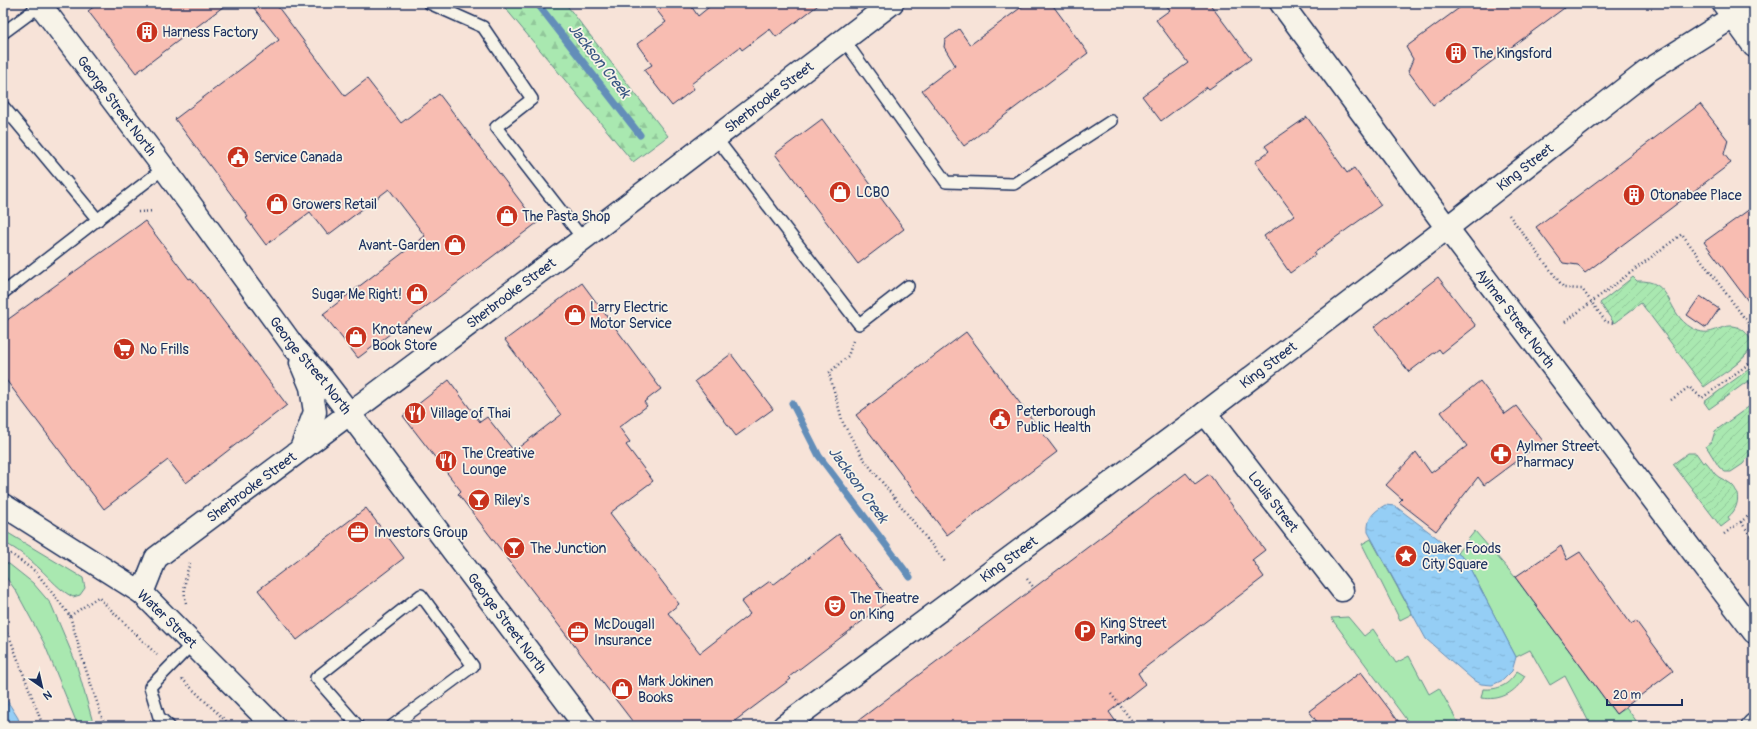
<svg xmlns="http://www.w3.org/2000/svg" width="1757" height="729" font-family="Pangolin,sans-serif">
<style>
.grass{fill:#a9e8b0;stroke:#628c87}
.forest{fill:url(#forest-firs);stroke:#628c87}
.garden{fill:url(#garden-furrows);stroke:#628c87}
.water{fill:url(#water-ripples);stroke:#648eb9}
.lines{fill:none;stroke-linecap:round;stroke-linejoin:round}
.stream{stroke:#648eb9;stroke-width:7}
.building{fill:#f8bdb2;stroke:#1b2f5e}
.lane-casing{stroke:#1b2f5e;stroke-width:14}
.street-casing{stroke:#1b2f5e;stroke-width:25}
.secondary-casing{stroke:#1b2f5e;stroke-width:25}
.path{stroke:#1b2f5e;stroke-width:2.5;stroke-dasharray:1 3;stroke-linecap:butt}
.lane{stroke:#f7f3e8;stroke-width:11}
.street{stroke:#f7f3e8;stroke-width:22}
.secondary{stroke:#f7f3e8;stroke-width:22}
.labels{text-anchor:middle;dominant-baseline:central;stroke-width:3.5;stroke-linejoin:round;paint-order:stroke}
.poi-label{font-size:14px;fill:#1b2f5e;stroke:#f7f3e8;text-anchor:start}
.street-label{font-size:14px;fill:#1b2f5e;stroke:#f7f3e8}
.water-label{font-size:15px;font-style:italic;fill:#3a5784;stroke:#f7f3e8}
</style>
<defs>
<pattern id="forest-firs" width="22" height="20" patternUnits="userSpaceOnUse"><rect width="22" height="20" fill="#a9e8b0"/><path d="M5 1l3.5 6h-7zM16 11l3.5 6h-7z" fill="#91c79a"/></pattern>
<pattern id="garden-furrows" width="10" height="10" patternUnits="userSpaceOnUse"><rect width="10" height="10" fill="#a9e8b0"/><path d="M-1 1l2-2M0 10L10 0M9 11l2-2" fill="none" stroke="#91c79a"/></pattern>
<pattern id="water-ripples" width="26" height="14" patternUnits="userSpaceOnUse"><rect width="26" height="14" fill="#95cef5"/><path d="M2 4q2-2 4 0t4 0M15 11q2-2 4 0t4 0" fill="none" stroke="#80b1d4"/></pattern>
</defs>
<rect width="100%" height="100%" fill="#f7e3d8"/>
<filter id="ink" filterUnits="userSpaceOnUse"><feTurbulence type="fractalNoise" baseFrequency=".025" numOctaves="2"/><feDisplacementMap in="SourceGraphic" scale="8" xChannelSelector="R" yChannelSelector="G"/><feConvolveMatrix kernelMatrix="1 2 1 2 8 2 1 2 1" color-interpolation-filters="sRGB"/></filter>
<g filter="url(#ink)">
<g class="grass">
<path d="M3,530L83,578L85,588L80,595L73,597C59,590 51,579 39,568C28,558 17,549 3,542Z"/>
<polygon points="1475,531 1515,577 1616,714 1626,707 1640,726 1591,726 1565,676 1550,685 1530,650 1516,657 1465,559 1457,553"/>
<polygon points="1371,539 1412,614 1400,620 1362,544"/>
<polygon points="3,562 9,564 33,583 51,604 76,663 94,726 78,726 44,643 16,591 3,573"/>
<polygon points="1348,617 1364,636 1373,629 1396,663 1409,656 1429,694 1439,688 1460,726 1411,726 1331,618"/>
<path d="M1517,671L1525,676C1515,693 1501,701 1481,698L1483,689C1499,690 1509,685 1517,671Z"/>
</g>
<polygon class="forest" points="501,3 565,3 668,136 633,162"/>
<g class="garden">
<path d="M1633,277L1637,281C1674,279 1665,313 1692,328C1711,339 1717,325 1733,326C1744,327 1752,338 1752,347C1741,365 1720,375 1704,387L1641,303L1614,323L1600,303Z"/>
<polygon points="1752,367 1754,370 1754,389 1748,381 1709,409 1704,402"/>
<polygon points="1754,403 1754,449 1743,464 1731,472 1725,472 1719,467 1706,446 1712,441 1715,431"/>
<path d="M1688,453H1696L1703,463L1705,461C1709,465 1712,470 1715,474C1720,479 1726,480 1731,484C1742,493 1738,510 1728,517L1730,520L1721,527L1673,464Z"/>
</g>
<g class="water">
<path d="M1385,505L1395,506L1465,559L1516,657L1512,671L1503,680L1492,685L1481,684L1472,679L1426,639L1368,532C1367,518 1373,512 1385,505Z"/>
<polygon points="3,694 18,718 20,726 3,726"/>
</g>
<g class="lines">
<g class="stream">
<polyline points="537,3 640,135"/>
<polyline points="792,403 819,456 910,577"/>
</g>
</g>
<g class="building">
<polygon points="99,3 228,3 136,73 88,11"/>
<polygon points="250,3 275,3 345,96 367,79 401,123 439,94 537,223 358,358 323,314 425,236 389,189 328,235 310,212 266,245 246,218 248,217 175,119 279,40"/>
<polygon points="651,3 689,3 698,16 714,3 821,3 776,37 770,29 742,50 740,47 691,84 694,89 672,106 644,70 652,65 637,44 666,22"/>
<polygon points="1027,3 1051,3 1088,53 964,146 922,90 955,65 944,47 945,40 959,29 970,45"/>
<polygon points="1164,3 1209,3 1251,59 1209,89 1207,87 1161,121 1142,96 1188,63 1156,20 1170,10"/>
<polygon points="1466,3 1571,3 1433,105 1408,71 1413,59 1406,47"/>
<polygon points="1700,104 1728,140 1724,154 1731,163 1585,273 1578,265 1563,263 1536,227"/>
<polygon points="1307,117 1347,173 1354,168 1381,205 1314,253 1315,255 1290,273 1264,236 1294,215 1255,162 1269,151 1265,146"/>
<polygon points="822,119 904,229 858,264 775,154"/>
<polygon points="1754,206 1754,309 1704,242"/>
<polygon points="145,221 189,279 191,278 287,405 186,483 168,460 104,509 3,376 3,323"/>
<polygon points="1438,277 1476,326 1442,353 1439,349 1409,372 1374,327"/>
<polygon points="582,283 661,389 644,402 647,406 619,427 630,442 626,445 653,481 610,513 679,604 668,613 700,653 750,614 741,602 770,581 773,585 839,534 890,600 789,677 791,679 728,726 636,726 458,494 461,491 403,416 449,380 480,422 487,417 514,451 561,415 505,340"/>
<polygon points="1700,296 1719,309 1706,328 1687,315"/>
<polygon points="966,332 1057,452 947,535 856,415"/>
<polygon points="731,354 773,409 736,436 695,381"/>
<polygon points="1480,381 1505,414 1516,406 1543,441 1484,485 1478,477 1436,531 1399,502 1402,499 1386,485 1416,452 1431,473 1467,446 1441,412"/>
<polygon points="1186,473 1195,484 1209,474 1265,550 1252,560 1264,577 1138,673 1145,684 1109,712 1119,726 851,726"/>
<polygon points="366,508 404,558 297,640 258,590"/>
<polygon points="1561,546 1567,560 1580,552 1631,624 1636,621 1673,671 1616,714 1515,577"/>
<polygon points="1361,672 1402,726 1320,726 1309,711"/>
</g>
<g class="lines">
<g class="lane-casing">
<g id="lane">
<polyline points="429,3 483,27 532,99 496,127 583,239"/>
<polyline points="3,33 41,5"/>
<polyline points="844,40 946,182 1014,184 1111,121"/>
<polyline points="3,106 98,220"/>
<polyline points="716,138 859,324 908,286"/>
<polyline points="3,293 164,168"/>
<polyline points="169,726 159,717 150,687 192,644"/>
<polyline points="358,726 316,678 421,595 473,666 392,726"/>
</g>
</g>
<g class="street-casing">
<g id="street">
<polyline points="1723,3 1754,46"/>
<path id="s1" d="M1205,413L1342,590"/>
<polyline points="3,505 142,593"/>
<path id="s2" d="M784,726L1205,413L1447,228L1646,72L1733,17L1750,3"/>
</g>
</g>
<g class="secondary-casing">
<g id="secondary">
<path id="s3" d="M39,3L164,168L294,347L322,378L349,413L585,726"/>
<path id="s4" d="M1281,3L1447,228L1754,632"/>
<polyline points="301,449 315,412 311,387 301,363"/>
<path id="s5" d="M274,726L142,593L156,558L583,239L892,3"/>
<polyline points="1753,726 1754,725"/>
</g>
</g>
<g class="path">
<polyline points="138,212 153,211"/>
<polyline points="1509,215 1564,288 1582,289 1606,322 1614,323"/>
<polyline points="1565,322 1682,234 1754,331"/>
<polyline points="853,341 848,356 829,373 843,423 863,458 946,563"/>
<polyline points="1671,400 1689,387 1702,398 1754,360"/>
<polyline points="1741,522 1754,540"/>
<polyline points="1724,534 1754,512"/>
<polyline points="3,551 11,554 36,572 70,616 85,667 105,726"/>
<polyline points="1027,579 1034,588"/>
<path d="M186,603C183,590 185,576 190,563"/>
<polyline points="70,616 98,597 157,655"/>
<polyline points="3,626 11,641 43,726"/>
<polyline points="182,679 231,726"/>
<polyline points="1111,694 1136,726"/>
</g>
<use href="#lane" class="lane"/>
<use href="#street" class="street"/>
<use href="#secondary" class="secondary"/>
</g>
</g>
<defs>
<g id="building-disc" transform="scale(1.15)"><circle r="9.5" fill="#c8321e" stroke="#f7f3e8"/><path d="M-4-6H4V6H1V3H-1V6H-4ZM-2.5-4.3h1.7v1.8h-1.7ZM.8-4.3h1.7v1.8H.8ZM-2.5-1h1.7V.8h-1.7ZM.8-1h1.7V.8H.8Z" fill="#fff"/></g>
<g id="civic-disc" transform="scale(1.15)"><circle r="9.5" fill="#c8321e" stroke="#f7f3e8"/><path d="M-.6-6.5H3V-4.5H.6V-3L4-1V1h2V6H-6V1h2V-1L-.6-3ZM-1.2 2.5V6h2.4V2.5Z" fill="#fff"/></g>
<g id="shop-disc" transform="scale(1.15)"><circle r="9.5" fill="#c8321e" stroke="#f7f3e8"/><path d="M-5-2.5h2.3a2.7 3.5 0 0 1 5.4 0H5L5.5 6h-11ZM-1.5-2.5h3a1.5 2.3 0 0 0-3 0Z" fill="#fff"/></g>
<g id="supermarket-disc" transform="scale(1.15)"><circle r="9.5" fill="#c8321e" stroke="#f7f3e8"/><path d="M-6-5.5h2.5l.6 2H6L4.5 2H-2.5L-4.4-4H-6ZM-1.5 3.2a1.3 1.3 0 1 0 .1 0ZM3 3.2a1.3 1.3 0 1 0 .1 0Z" fill="#fff"/></g>
<g id="restaurant-disc" transform="scale(1.15)"><circle r="9.5" fill="#c8321e" stroke="#f7f3e8"/><path d="M-5-6h1v4h1v-4h1v4h1v-4h1v5L-1.5 .5V6h-2V.5L-5-1ZM5-6V6H3V1.5H1.5Q1.5-4 5-6Z" fill="#fff"/></g>
<g id="pharmacy-disc" transform="scale(1.15)"><circle r="9.5" fill="#c8321e" stroke="#f7f3e8"/><path d="M-2-6h4v4h4v4h-4v4h-4v-4h-4v-4h4Z" fill="#fff"/></g>
<g id="bar-disc" transform="scale(1.15)"><circle r="9.5" fill="#c8321e" stroke="#f7f3e8"/><path d="M-6-5H6L.8 .8V4.5H3.5V6h-7V4.5H-.8V.8Z" fill="#fff"/></g>
<g id="office-disc" transform="scale(1.15)"><circle r="9.5" fill="#c8321e" stroke="#f7f3e8"/><path d="M-6-3h4V-5.5h4V-3h4V5H-6ZM-1-4.5V-3h2v-1.5ZM-6 0V1H6V0Z" fill="#fff"/></g>
<g id="sight-disc" transform="scale(1.15)"><circle r="9.5" fill="#c8321e" stroke="#f7f3e8"/><path d="M0-6L1.8-2.2L6-1.7L2.9 1.2L3.7 5.4L0 3.3L-3.7 5.4L-2.9 1.2L-6-1.7L-1.8-2.2Z" fill="#fff"/></g>
<g id="theatre-disc" transform="scale(1.15)"><circle r="9.5" fill="#c8321e" stroke="#f7f3e8"/><path d="M-5-5.5Q0-4 5-5.5V0Q5 5 0 6Q-5 5-5 0ZM-3.3-2.5H-1v1.5H-3.3ZM1-2.5H3.3v1.5H1ZM-2.8 1Q0 5.5 2.8 1Z" fill="#fff"/></g>
<g id="parking-disc" transform="scale(1.15)"><circle r="9.5" fill="#c8321e" stroke="#f7f3e8"/><path d="M-3.5-5.5H1a3.5 3.5 0 0 1 0 7H-1V5.5H-3.5ZM-1-3.4V-.6H.8a1.4 1.4 0 0 0 0-2.8Z" fill="#fff"/></g>
</defs>
<g fill-rule="evenodd">
<use href="#building-disc" x="147" y="32"/>
<use href="#building-disc" x="1456" y="53"/>
<use href="#civic-disc" x="238" y="157"/>
<use href="#shop-disc" x="840" y="192"/>
<use href="#building-disc" x="1634" y="195"/>
<use href="#shop-disc" x="277" y="204"/>
<use href="#shop-disc" x="507" y="216"/>
<use href="#shop-disc" x="455" y="245"/>
<use href="#shop-disc" x="417" y="294"/>
<use href="#shop-disc" x="575" y="315"/>
<use href="#shop-disc" x="356" y="337"/>
<use href="#supermarket-disc" x="124" y="349"/>
<use href="#restaurant-disc" x="415" y="413"/>
<use href="#civic-disc" x="1000" y="419"/>
<use href="#pharmacy-disc" x="1501" y="454"/>
<use href="#restaurant-disc" x="446" y="461"/>
<use href="#bar-disc" x="479" y="500"/>
<use href="#office-disc" x="358" y="532"/>
<use href="#bar-disc" x="514" y="548"/>
<use href="#sight-disc" x="1406" y="556"/>
<use href="#theatre-disc" x="835" y="606"/>
<use href="#parking-disc" x="1085" y="631"/>
<use href="#office-disc" x="578" y="632"/>
<use href="#shop-disc" x="622" y="689"/>
</g>
<g class="labels">
<g class="poi-label">
<text x="162" y="32">Harness Factory</text>
<text x="1472" y="53">The Kingsford</text>
<text x="254" y="157">Service Canada</text>
<text x="856" y="192">LCBO</text>
<text x="1650" y="195">Otonabee Place</text>
<text x="292" y="204">Growers Retail</text>
<text x="522" y="216">The Pasta Shop</text>
<text x="440" y="245" text-anchor="end">Avant-Garden</text>
<text x="402" y="294" text-anchor="end">Sugar Me Right!</text>
<text x="590" y="307">Larry Electric<tspan x="590" dy="16">Motor Service</tspan></text>
<text x="372" y="329">Knotanew<tspan x="372" dy="16">Book Store</tspan></text>
<text x="140" y="349">No Frills</text>
<text x="1016" y="411">Peterborough<tspan x="1016" dy="16">Public Health</tspan></text>
<text x="430" y="413">Village of Thai</text>
<text x="1516" y="446">Aylmer Street<tspan x="1516" dy="16">Pharmacy</tspan></text>
<text x="462" y="453">The Creative<tspan x="462" dy="16">Lounge</tspan></text>
<text x="494" y="500">Riley's</text>
<text x="374" y="532">Investors Group</text>
<text x="530" y="548">The Junction</text>
<text x="1422" y="548">Quaker Foods<tspan x="1422" dy="16">City Square</tspan></text>
<text x="850" y="598">The Theatre<tspan x="850" dy="16">on King</tspan></text>
<text x="1100" y="623">King Street<tspan x="1100" dy="16">Parking</tspan></text>
<text x="594" y="624">McDougall<tspan x="594" dy="16">Insurance</tspan></text>
<text x="638" y="681">Mark Jokinen<tspan x="638" dy="16">Books</tspan></text>
</g>
<g class="street-label">
<text stroke="none"><textPath href="#s5" startOffset="992">Sherbrooke Street</textPath></text>
<text stroke="none"><textPath href="#s3" startOffset="129">George Street North</textPath></text>
<text stroke="none"><textPath href="#s2" startOffset="928">King Street</textPath></text>
<text stroke="none"><textPath href="#s5" startOffset="668">Sherbrooke Street</textPath></text>
<text stroke="none"><textPath href="#s4" startOffset="393">Aylmer Street North</textPath></text>
<text stroke="none"><textPath href="#s3" startOffset="453">George Street North</textPath></text>
<text stroke="none"><textPath href="#s2" startOffset="604">King Street</textPath></text>
<text stroke="none"><textPath href="#s5" startOffset="344">Sherbrooke Street</textPath></text>
<text stroke="none"><textPath href="#s1" startOffset="112">Louis Street</textPath></text>
<text stroke="none"><textPath href="#s2" startOffset="280">King Street</textPath></text>
<text transform="translate(167 619) rotate(44)">Water Street</text>
<text stroke="none"><textPath href="#s3" startOffset="777">George Street North</textPath></text>
</g>
<g class="water-label">
<text transform="translate(599 61) rotate(52)">Jackson Creek</text>
<text transform="translate(858 485) rotate(54)">Jackson Creek</text>
</g>
</g>
<rect width="1757" height="729" fill="none" stroke="#f7f3e8" stroke-width="16"/>
<rect x="8" y="8" width="1741" height="713" fill="none" stroke="#1b2f5e" stroke-width="1.5" filter="url(#ink)"/>
<g transform="translate(42 687) rotate(146)" stroke="#f7f3e8" stroke-width="3" paint-order="stroke">
<path d="M0-3L7 15L0 10L-7 15Z" fill="#1b2f5e"/>
<text y="-6" font-size="11" font-weight="bold" text-anchor="middle" fill="#1b2f5e">N</text>
</g>
<path d="M1607 699v6h75v-6" fill="none" stroke="#1b2f5e" stroke-width="2"/>
<text x="1613" y="699" font-size="12" fill="#1b2f5e" stroke="#f7f3e8" stroke-width="3" paint-order="stroke">20 m</text>
</svg>
